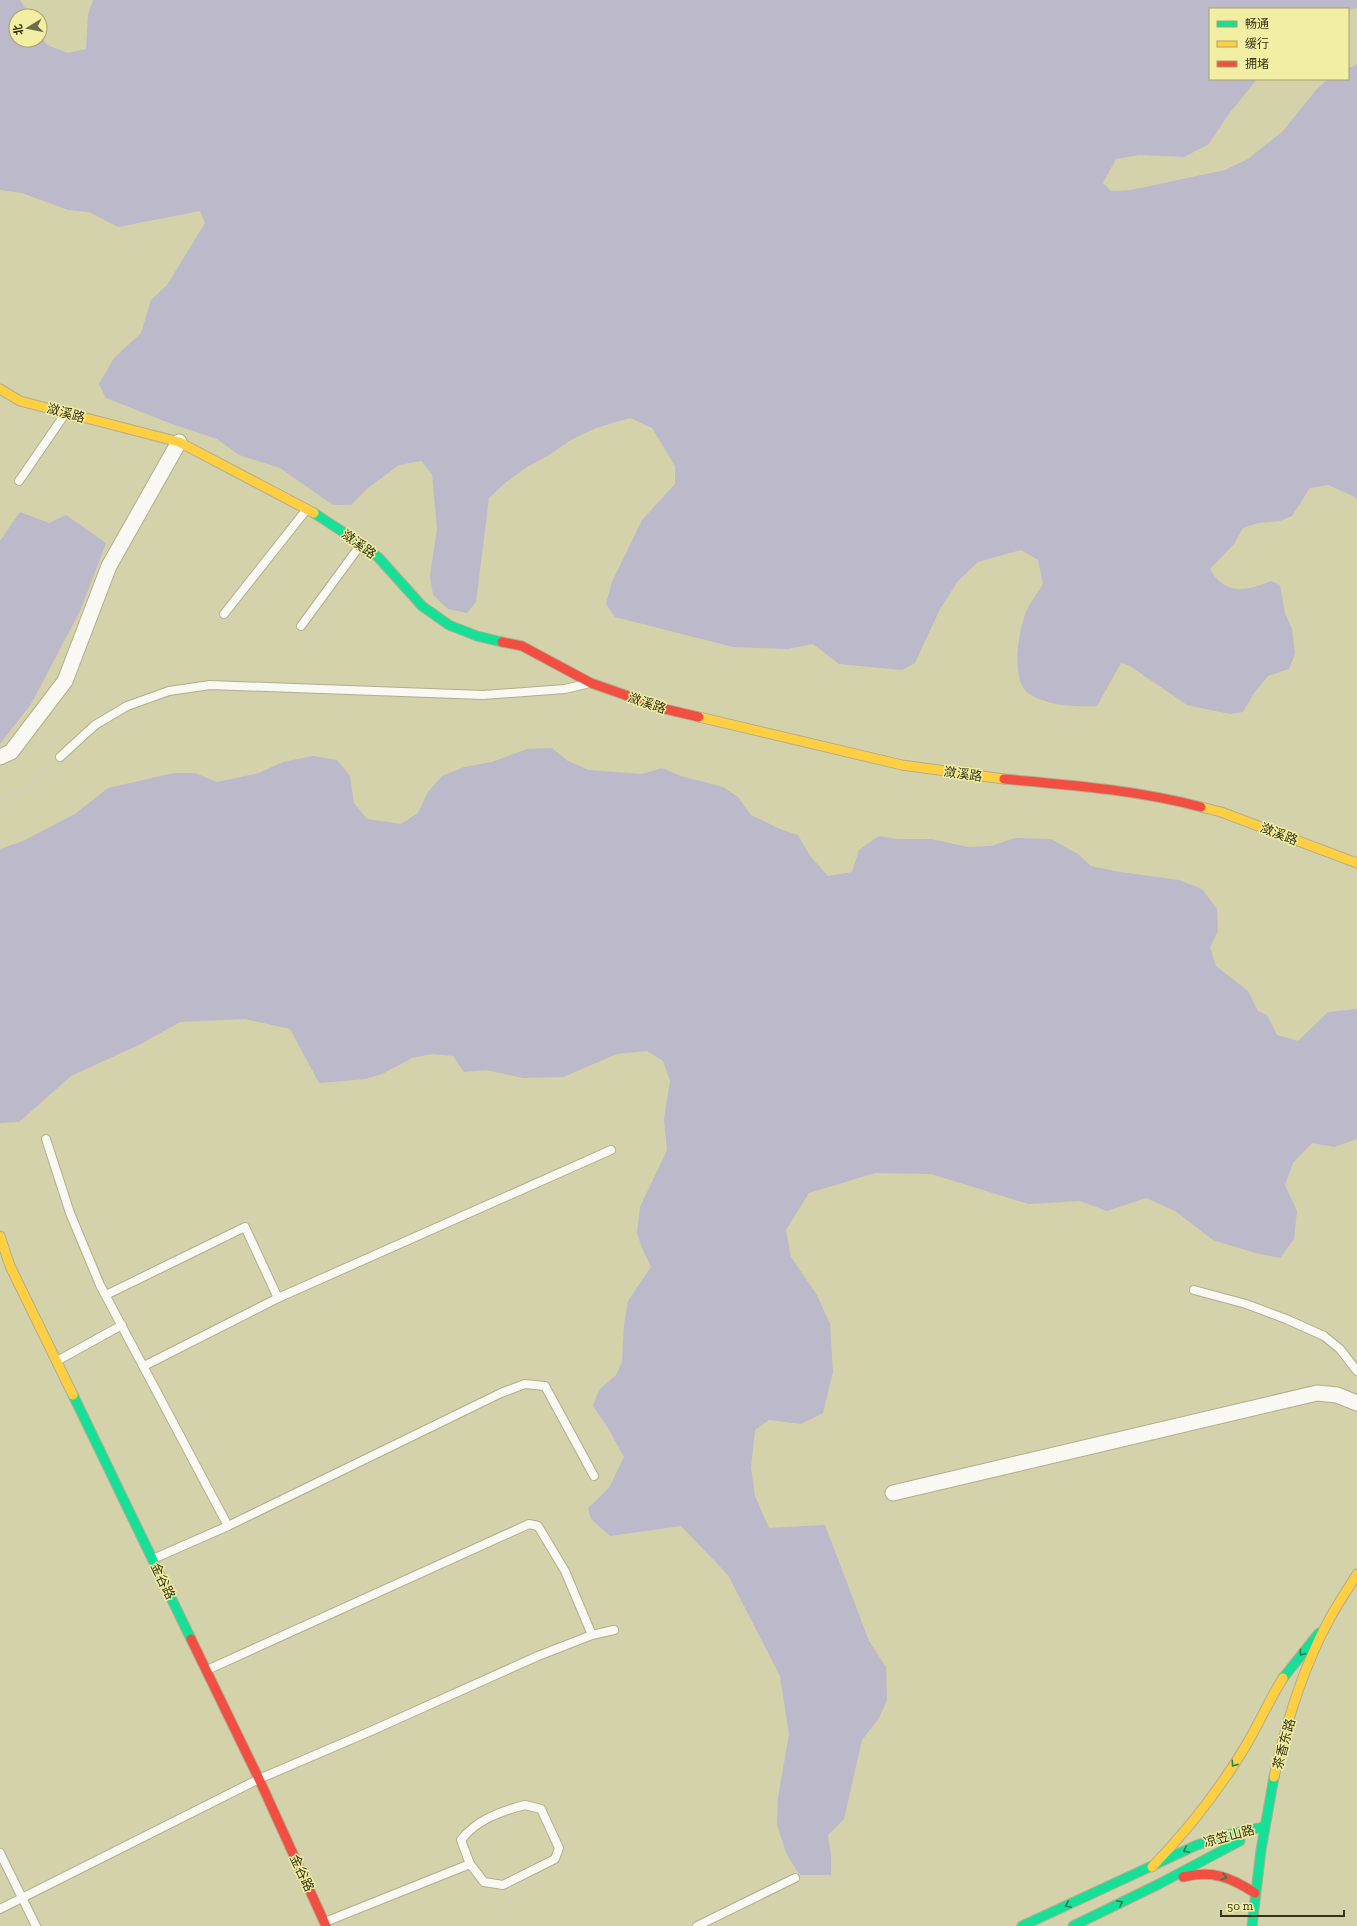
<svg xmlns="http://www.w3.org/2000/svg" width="1357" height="1926" font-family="'Zilla Slab','Noto Sans SC',serif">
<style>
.green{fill:#bbb9ca}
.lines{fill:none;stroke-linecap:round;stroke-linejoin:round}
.lane-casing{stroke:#b0ae8e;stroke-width:10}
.street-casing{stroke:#b0ae8e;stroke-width:17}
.fast-casing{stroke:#b0ae8e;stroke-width:11}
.slow-casing{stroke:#b0ae8e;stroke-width:11}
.jam-casing{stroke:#b0ae8e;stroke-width:11}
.path{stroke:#cfcec1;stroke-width:2.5;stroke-dasharray:4 2;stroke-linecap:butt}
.lane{stroke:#f9f8f2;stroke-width:8}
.street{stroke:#f9f8f2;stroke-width:15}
.fast{stroke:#16e098;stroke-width:9}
.slow{stroke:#ffcf43;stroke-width:9}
.jam{stroke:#f24e42;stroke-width:9}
.oneway{stroke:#278150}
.labels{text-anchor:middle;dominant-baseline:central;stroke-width:3;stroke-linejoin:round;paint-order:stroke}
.street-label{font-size:13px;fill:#353315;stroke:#f2eea4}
</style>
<rect width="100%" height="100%" fill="#d4d2aa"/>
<g class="green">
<path d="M0,0H20L30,16H16V40H40V33L47,45L68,53L86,49L88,15L93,0H1357V8L1348,10L1210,9V79H1257L1228,115L1209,144L1184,157L1139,155L1116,159L1103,183L1111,191L1131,190L1225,170L1248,159L1283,131L1316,90L1328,79H1348V68L1357,65V499L1353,496L1328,485L1310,488L1292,516L1280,521L1258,523L1243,528L1234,544L1210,569C1225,596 1247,591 1271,581L1280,585L1285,613L1292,629L1295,654L1289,669L1268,676L1254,693L1243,712L1230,714L1187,705L1130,666L1121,663L1097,706C1075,707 1047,706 1028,693C1010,680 1019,627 1027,610C1031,601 1038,593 1043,584L1038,560L1021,550L978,562L958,581L940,609L915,663L902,670L839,664L813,644L788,649L733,647L615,617L606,604L612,582L642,520L675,484V466L652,428L630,418L596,428L569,441L549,455L527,467L505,483L489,498L476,602L467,613L448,609L433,595L430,576L437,529L432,474L421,461L399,465L368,488L351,505H333L280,468L239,455L217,439L172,424L106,398L99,384L114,358L141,333L151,300L167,285L205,223L200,211L118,227L89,212L68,210L22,193L0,190Z"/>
<polygon points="20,512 49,523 66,515 106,543 80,611 31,704 0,744 0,541"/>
<polygon points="552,748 568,761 589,770 642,774 662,768 681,776 723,787 738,797 751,815 780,829 798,835 810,856 828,876 852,872 859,850 879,836 897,839 931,839 968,847 991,846 1015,838 1051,839 1078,854 1091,866 1120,872 1179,880 1202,889 1217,909 1218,931 1210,947 1216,966 1248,991 1258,1011 1267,1015 1277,1035 1298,1041 1328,1012 1357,1009 1357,1139 1334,1147 1312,1143 1293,1163 1285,1185 1297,1211 1294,1239 1280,1258 1255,1253 1213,1240 1175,1211 1146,1198 1107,1211 1080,1201 1029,1204 931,1174 875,1173 809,1193 786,1230 791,1257 817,1295 830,1324 833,1372 823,1413 801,1424 769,1420 755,1430 751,1468 755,1496 769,1528 825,1525 869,1641 886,1667 887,1700 879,1718 862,1740 844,1819 828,1835 831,1856 831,1875 800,1875 787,1855 777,1825 778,1798 789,1734 780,1676 728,1575 681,1526 610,1536 591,1519 588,1508 609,1488 624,1457 608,1428 593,1406 599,1390 616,1375 622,1362 624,1324 628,1301 651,1267 642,1248 637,1233 640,1207 667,1150 664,1119 670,1081 663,1061 647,1051 617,1054 563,1077 523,1078 486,1070 464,1072 453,1056 432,1054 412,1058 382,1074 366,1079 319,1083 290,1029 245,1019 180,1022 141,1044 71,1076 19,1122 0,1123 0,849 23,841 75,814 108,788 174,773 195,773 217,782 259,773 283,762 313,756 337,760 350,776 354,803 367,819 401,824 418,813 428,792 442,776 464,767 492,762 527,749"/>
</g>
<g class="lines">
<g class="lane-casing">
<g id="lane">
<polyline points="19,481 65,414"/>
<polyline points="224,614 307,509"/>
<polyline points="301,626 359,547"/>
<polyline points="60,757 95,725 127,706 169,691 210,685 483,695 565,689 586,684"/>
<polyline points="46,1139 70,1213 100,1285 228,1526"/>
<polyline points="1194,1290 1246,1304 1286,1319 1324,1336 1340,1349 1357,1371"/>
<polyline points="106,1295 245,1227 278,1298"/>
<polyline points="57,1361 122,1325"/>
<polyline points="144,1366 278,1298 611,1150"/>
<polyline points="153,1559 228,1526 501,1393 525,1384 545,1386 594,1476"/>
<polyline points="207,1670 529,1524 538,1526 565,1571 592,1635"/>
<path d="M525,1805L541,1809L559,1848L555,1859L503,1885L484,1882L470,1864L461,1840C476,1820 501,1811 525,1805Z"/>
<polyline points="0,1853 36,1926"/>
<polyline points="0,1909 259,1779 371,1731 538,1656 592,1635 614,1630"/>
<polyline points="325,1922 470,1864"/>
<polyline points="697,1926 795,1878"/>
</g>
</g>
<g class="street-casing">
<g id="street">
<polyline points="0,757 11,752 65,681 109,566 179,442"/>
<polyline points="893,1493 1317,1393 1337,1395 1357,1403"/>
</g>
</g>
<g class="fast-casing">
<g id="fast">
<polyline points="314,513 346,534 359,546 378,557 422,606 449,625 477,636 502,642"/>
<polyline points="73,1395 191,1639"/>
<polyline points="1283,1678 1319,1633"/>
<polyline points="1022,1926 1197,1845 1231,1834 1263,1827"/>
<polyline points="1073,1926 1159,1884 1240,1841"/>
<polyline points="1252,1926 1261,1850 1274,1777"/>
</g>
</g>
<g class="slow-casing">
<g id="slow">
<polyline points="0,389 20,401 179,442 314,513"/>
<polyline points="699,717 902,765 1004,779"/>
<polyline points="1201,807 1221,812 1357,863"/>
<polyline points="0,1236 10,1266 73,1395"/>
<path d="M1274,1777C1286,1723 1303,1667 1330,1618C1338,1603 1348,1589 1357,1574"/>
<path d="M1152,1867C1186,1832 1216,1794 1242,1752C1257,1728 1268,1702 1283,1678"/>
</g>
</g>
<g class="jam-casing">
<g id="jam">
<polyline points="502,642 522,646 591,683 665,709 699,717"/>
<path d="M1004,779C1070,785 1137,790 1201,807"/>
<polyline points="191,1639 259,1779 326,1926"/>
<path d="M1183,1877C1213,1870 1230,1877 1255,1893"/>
</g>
</g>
<polyline class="path" points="0,800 23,790 51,765"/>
<use href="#lane" class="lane"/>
<use href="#street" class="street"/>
<use href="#fast" class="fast"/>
<use href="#slow" class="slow"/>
<use href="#jam" class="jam"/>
</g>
<defs><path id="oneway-chevron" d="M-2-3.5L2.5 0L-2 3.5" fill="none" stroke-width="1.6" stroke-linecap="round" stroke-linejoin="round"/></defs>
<g class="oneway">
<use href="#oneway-chevron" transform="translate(1302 1653) rotate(128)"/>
<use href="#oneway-chevron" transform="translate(1234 1764) rotate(125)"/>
<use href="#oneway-chevron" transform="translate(1186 1850) rotate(154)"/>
<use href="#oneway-chevron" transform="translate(1224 1877) rotate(18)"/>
<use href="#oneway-chevron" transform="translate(1120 1903) rotate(-26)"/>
<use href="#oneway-chevron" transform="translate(1068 1905) rotate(155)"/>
</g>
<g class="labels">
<g class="street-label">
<text transform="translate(66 413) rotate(15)">潋溪路</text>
<text transform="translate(359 544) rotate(36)">潋溪路</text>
<text transform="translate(647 703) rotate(19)">潋溪路</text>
<text transform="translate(963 774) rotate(8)">潋溪路</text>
<text transform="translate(1279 834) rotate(21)">潋溪路</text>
<text transform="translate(163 1581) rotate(64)">金谷路</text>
<text transform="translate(1284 1744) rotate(-75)">茶香东路</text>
<text transform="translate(1229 1836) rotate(-15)">凉笠山路</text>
<text transform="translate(302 1873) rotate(65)">金谷路</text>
</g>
</g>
<rect x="1209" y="8" width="140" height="72" fill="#f2eea4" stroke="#a6a36b"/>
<rect x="1217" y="21" width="20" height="6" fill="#16e098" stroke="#a6a36b"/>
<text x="1245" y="28" font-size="12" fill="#353315">畅通</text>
<rect x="1217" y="41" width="20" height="6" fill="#ffcf43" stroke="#a6a36b"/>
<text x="1245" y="48" font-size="12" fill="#353315">缓行</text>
<rect x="1217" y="61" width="20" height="6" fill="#f24e42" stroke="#a6a36b"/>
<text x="1245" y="68" font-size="12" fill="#353315">拥堵</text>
<g transform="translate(28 28) rotate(260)"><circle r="19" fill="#f2eea4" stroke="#a6a36b"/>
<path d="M0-3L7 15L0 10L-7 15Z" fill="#6d6b49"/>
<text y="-6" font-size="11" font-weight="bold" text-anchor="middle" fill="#353315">北</text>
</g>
<path d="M1221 1910v6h123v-6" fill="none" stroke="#353315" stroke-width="2"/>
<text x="1227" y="1910" font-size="12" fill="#353315" stroke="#f2eea4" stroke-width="3" paint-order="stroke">50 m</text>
</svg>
